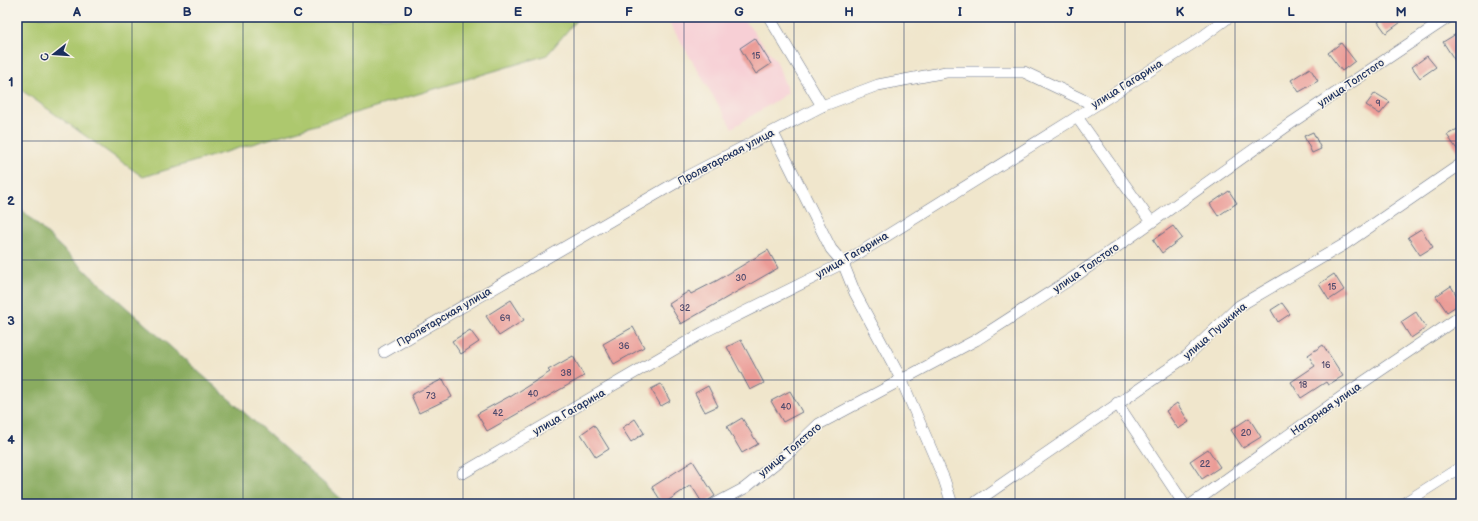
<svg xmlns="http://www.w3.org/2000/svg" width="1478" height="521" font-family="'Balsamiq Sans',sans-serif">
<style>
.built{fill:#f7cfd5}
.green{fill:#adc86e;stroke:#647c66}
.forest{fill:#8aac61;stroke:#526e60}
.building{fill:#eb9c97}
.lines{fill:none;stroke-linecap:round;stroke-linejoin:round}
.minor-casing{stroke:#666f84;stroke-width:12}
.minor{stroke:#fff;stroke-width:11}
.grid{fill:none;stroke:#1b2f5e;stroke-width:1;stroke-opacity:0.55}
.labels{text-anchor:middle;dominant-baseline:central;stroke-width:3;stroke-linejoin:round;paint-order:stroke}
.number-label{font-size:9px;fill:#4f4a6c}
.street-label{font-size:11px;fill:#1b2f5e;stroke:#f7f3e8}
.neatline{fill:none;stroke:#1b2f5e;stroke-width:1.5}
.grid-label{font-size:13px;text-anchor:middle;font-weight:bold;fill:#1b2f5e}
</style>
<rect width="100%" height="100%" fill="#f7f3e8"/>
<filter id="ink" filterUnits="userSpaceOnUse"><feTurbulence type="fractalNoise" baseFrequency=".025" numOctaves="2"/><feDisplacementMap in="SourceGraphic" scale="8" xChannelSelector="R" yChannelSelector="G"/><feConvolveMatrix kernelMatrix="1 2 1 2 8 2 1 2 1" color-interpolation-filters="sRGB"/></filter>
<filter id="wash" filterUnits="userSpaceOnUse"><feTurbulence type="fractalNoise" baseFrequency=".012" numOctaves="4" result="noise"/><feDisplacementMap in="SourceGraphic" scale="16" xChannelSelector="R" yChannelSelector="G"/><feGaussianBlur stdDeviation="0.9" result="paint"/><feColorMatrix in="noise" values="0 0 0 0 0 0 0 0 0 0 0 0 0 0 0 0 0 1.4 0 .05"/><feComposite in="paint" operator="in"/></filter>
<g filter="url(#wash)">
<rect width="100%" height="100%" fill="#f0e6cc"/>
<polygon class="built" points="666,17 742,17 777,62 788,93 732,128"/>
<polygon class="green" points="17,17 579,17 547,55 143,177 17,87"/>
<polygon class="forest" points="17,205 91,276 347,504 17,504"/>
<g id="blocks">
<g class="building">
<polygon points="1385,17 1408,17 1386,33 1378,22"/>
<polygon points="1461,31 1461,70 1443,42"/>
<polygon points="755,38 771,64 756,74 740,48"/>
<polygon points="1341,43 1355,61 1342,71 1328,53"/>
<polygon points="1427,56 1436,67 1420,78 1412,67"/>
<polygon points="1310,68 1318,81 1299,92 1291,80"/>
<polygon points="1375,93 1390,102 1380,114 1366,105"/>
<polygon points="1461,127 1461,155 1447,135"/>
<polygon points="1313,132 1321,149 1312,153 1304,136"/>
<polygon points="1229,191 1237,203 1218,216 1210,204"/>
<polygon points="1173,226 1182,238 1162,253 1153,240"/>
<polygon points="1421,229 1433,247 1420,255 1408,237"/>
<polygon points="768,250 778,268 681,324 669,304 689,291 691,294 718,280"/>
<polygon points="1334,274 1344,290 1329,300 1319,284"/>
<polygon points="1451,286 1461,303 1447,312 1436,296"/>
<polygon points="511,300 524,320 499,336 486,316"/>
<polygon points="1282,303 1290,314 1278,322 1271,310"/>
<polygon points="1416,312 1426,328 1411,338 1401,322"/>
<polygon points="633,327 644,347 614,364 603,344"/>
<polygon points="470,330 479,342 461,354 452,341"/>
<polygon points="741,340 764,383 750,390 727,347"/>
<polygon points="1323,345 1343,376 1328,385 1326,382 1301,398 1291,382 1315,366 1308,355"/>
<polygon points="573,356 584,376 487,431 477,414 510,396 510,397 550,372 548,370"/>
<polygon points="443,379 452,397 419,413 411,395"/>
<polygon points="661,384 670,401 661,406 651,389"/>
<polygon points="708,386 718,406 705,412 695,393"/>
<polygon points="790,391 802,412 783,422 771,401"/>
<polygon points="1177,403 1189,422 1178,429 1166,411"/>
<polygon points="742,418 758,444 742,453 727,427"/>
<polygon points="1249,418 1261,437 1243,448 1231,430"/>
<polygon points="635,419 644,433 631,442 622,428"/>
<polygon points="594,425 609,449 596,457 581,434"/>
<polygon points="1208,449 1220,467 1202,479 1190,461"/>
<polygon points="693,461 715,496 709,500 708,504 703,504 691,485 663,504 652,487"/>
</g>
</g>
</g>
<g filter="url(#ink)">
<use href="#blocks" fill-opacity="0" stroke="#666f84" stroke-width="1"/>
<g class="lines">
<g class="minor-casing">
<g id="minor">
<polyline points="769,17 822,106"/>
<polyline points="1077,117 1151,222"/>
<polyline points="773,133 831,249 843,263 855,293 901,379 944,479 952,504"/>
<polyline points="384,352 684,178 822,106 878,85 946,72 1024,72 1094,105"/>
<polyline points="1117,403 1184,504"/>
<polyline points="463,473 704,332 843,263 1077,117 1198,40 1229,17"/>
<polyline points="715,504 745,488 793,449 819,424 976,340 1077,275 1294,121 1449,17"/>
<polyline points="973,504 1187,356 1239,306 1345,244 1461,164"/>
<polyline points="1192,504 1350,391 1461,316"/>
<polyline points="1403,504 1461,467"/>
</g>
</g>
<use href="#minor" class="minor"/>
</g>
</g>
<path class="grid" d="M132,17V504M243,17V504M353,17V504M463,17V504M574,17V504M684,17V504M794,17V504M904,17V504M1015,17V504M1125,17V504M1235,17V504M1346,17V504M17,141H1461M17,260H1461M17,380H1461"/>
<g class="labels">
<g class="number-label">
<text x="756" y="56">15</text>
<text x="1378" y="103">9</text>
<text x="741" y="278">30</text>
<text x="1332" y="287">15</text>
<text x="685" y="308">32</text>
<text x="505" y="318">69</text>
<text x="624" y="346">36</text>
<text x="1326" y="365">16</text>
<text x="566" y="373">38</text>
<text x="1303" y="385">18</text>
<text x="533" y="394">40</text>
<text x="431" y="396">73</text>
<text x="786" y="407">40</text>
<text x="498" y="413">42</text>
<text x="1246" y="433">20</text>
<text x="1205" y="464">22</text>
</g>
<g class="street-label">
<text transform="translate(1351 83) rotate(-34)">улица Толстого</text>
<text transform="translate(1127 84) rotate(-32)">улица Гагарина</text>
<text transform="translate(726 157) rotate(-28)">Пролетарская улица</text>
<text transform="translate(852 255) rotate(-30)">улица Гагарина</text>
<text transform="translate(1086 268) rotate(-35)">улица Толстого</text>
<text transform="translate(444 317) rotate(-30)">Пролетарская улица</text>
<text transform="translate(1215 331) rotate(-41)">улица Пушкина</text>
<text transform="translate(1326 409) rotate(-35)">Нагорная улица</text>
<text transform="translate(569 412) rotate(-30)">улица Гагарина</text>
<text transform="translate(790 450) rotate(-40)">улица Толстого</text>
</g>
</g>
<rect width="1478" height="521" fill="none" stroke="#f7f3e8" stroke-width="44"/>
<g transform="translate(54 54) rotate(253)" stroke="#f7f3e8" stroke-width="3" paint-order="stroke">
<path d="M0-3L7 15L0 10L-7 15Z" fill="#1b2f5e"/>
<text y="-6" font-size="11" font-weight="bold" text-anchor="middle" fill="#1b2f5e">С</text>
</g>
<rect x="22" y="22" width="1434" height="477" class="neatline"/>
<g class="grid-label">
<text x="77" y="16">A</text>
<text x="187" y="16">B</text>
<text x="298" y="16">C</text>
<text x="408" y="16">D</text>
<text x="518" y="16">E</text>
<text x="629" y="16">F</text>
<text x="739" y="16">G</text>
<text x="849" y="16">H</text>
<text x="960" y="16">I</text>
<text x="1070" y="16">J</text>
<text x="1180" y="16">K</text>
<text x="1291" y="16">L</text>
<text x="1401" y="16">M</text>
<text x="11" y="86">1</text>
<text x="11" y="205">2</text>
<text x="11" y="325">3</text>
<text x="11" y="444">4</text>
</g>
</svg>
